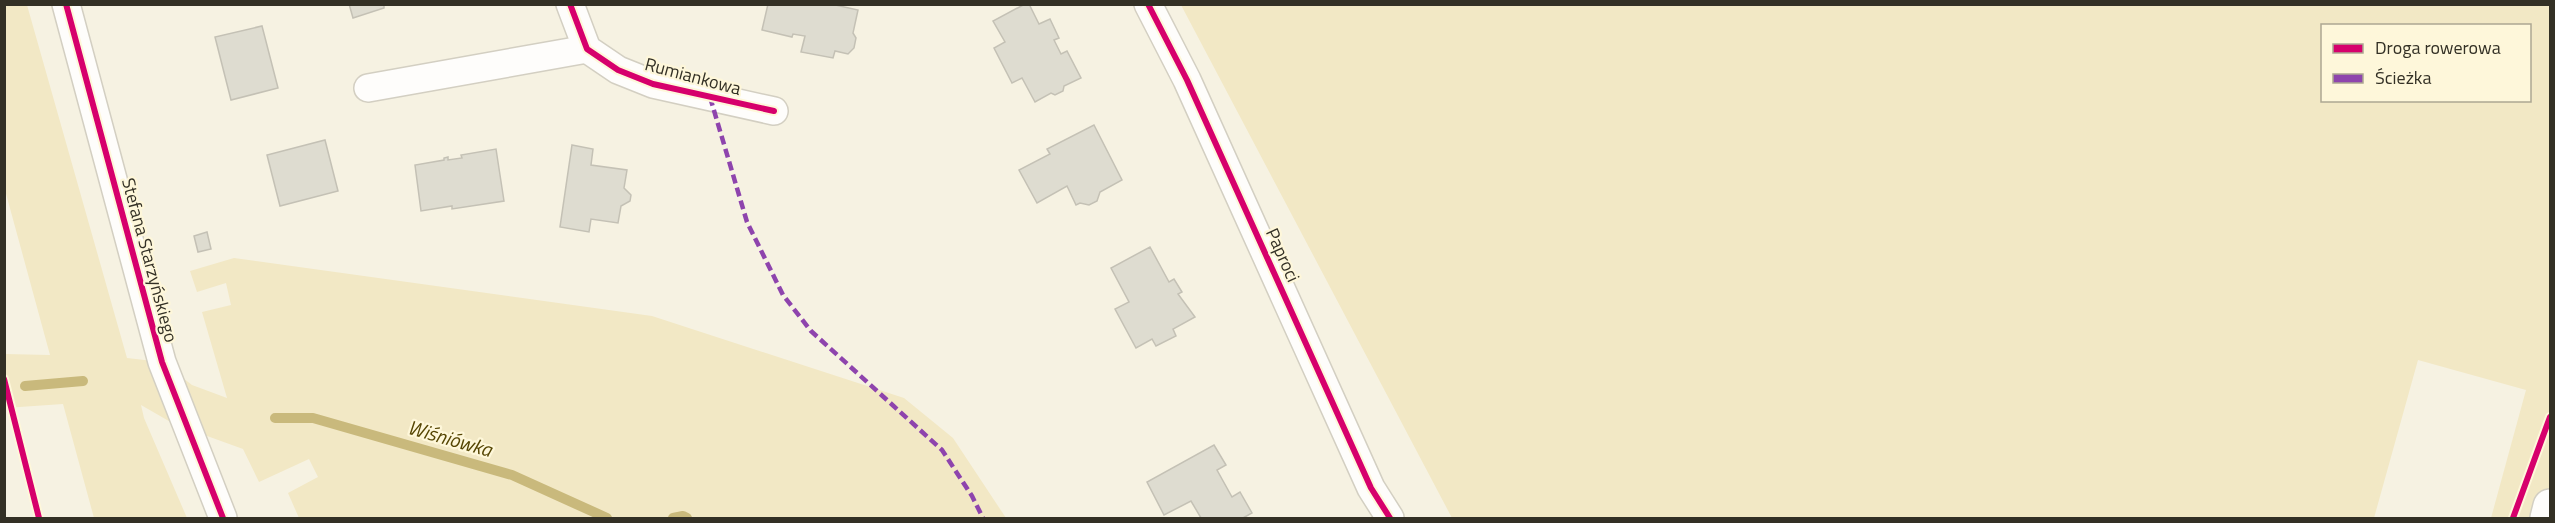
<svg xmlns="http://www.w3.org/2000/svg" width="2555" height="523" font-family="'Titillium Web',sans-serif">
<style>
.green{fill:#f2e8c5;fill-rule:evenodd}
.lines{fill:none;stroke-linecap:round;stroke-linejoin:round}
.stream{stroke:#c9b97c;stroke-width:10}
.building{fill:#dedcd0;stroke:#c4c1b5;stroke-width:1.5}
.street-casing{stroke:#d3cfc2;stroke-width:30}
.secondary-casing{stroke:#d3cfc2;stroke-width:36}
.street{stroke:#fefdfb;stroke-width:27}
.secondary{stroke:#fefdfb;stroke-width:33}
.quiet{stroke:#8e44ad;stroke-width:4.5;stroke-dasharray:9 4.5;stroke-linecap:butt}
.cycleway-casing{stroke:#fef7da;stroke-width:10}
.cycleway{stroke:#d6006c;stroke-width:6}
.labels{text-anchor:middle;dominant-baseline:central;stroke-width:4.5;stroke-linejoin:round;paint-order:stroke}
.street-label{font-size:18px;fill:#333025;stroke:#fef7da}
.water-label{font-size:20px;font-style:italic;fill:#554503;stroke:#fef7da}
</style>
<rect width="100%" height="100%" fill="#f6f2e2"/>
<g class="green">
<polygon points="5,5 27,5 127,358 162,362 192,385 227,398 202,312 231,305 226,283 197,292 190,271 234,258 652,316 904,398 953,438 1006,518 299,518 288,493 318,477 309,459 259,482 243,449 174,424 141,405 144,418 187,518 94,518 63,404 5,408 5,354 50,355 5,190"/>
<path d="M1181,5H2550V518H2491L2526,390L2418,360L2374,518H1452ZM2322,26H2530V100H2322Z"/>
</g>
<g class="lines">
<g class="stream">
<polyline points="25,386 83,381"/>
<polyline points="275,418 313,418 512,475 607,518"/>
<polyline points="673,518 683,516 687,518"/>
</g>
</g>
<g class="building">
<polygon points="349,4 384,4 384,8 353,18"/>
<polygon points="768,4 831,4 858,10 853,33 856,38 854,48 848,54 835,51 833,58 801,52 805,36 793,34 792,37 762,30"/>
<polygon points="1025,4 1029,4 1039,24 1050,19 1059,38 1054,40 1061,54 1067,51 1081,78 1064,86 1063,91 1055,95 1051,93 1035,102 1022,78 1012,83 994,48 1005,42 993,21"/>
<polygon points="262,26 278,88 231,100 215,37"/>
<polygon points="1094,125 1122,180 1100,192 1097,201 1089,205 1080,203 1076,205 1067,186 1037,203 1019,170 1050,154 1047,149"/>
<polygon points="325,140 338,191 280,206 267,155"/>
<polygon points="572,145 593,149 591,165 627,170 624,188 631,195 630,201 621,206 618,223 591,219 589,232 560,227"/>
<polygon points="496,149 504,201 452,209 452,206 421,211 415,165 444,160 444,158 448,157 448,160 462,158 461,155"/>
<polygon points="207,232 211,249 198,252 194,236"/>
<polygon points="1150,247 1169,282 1174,279 1182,292 1178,294 1195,317 1173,329 1176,336 1156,346 1152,339 1136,348 1115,309 1129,302 1111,268"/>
<polygon points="1214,445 1226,465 1217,470 1232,497 1240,492 1252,513 1243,518 1201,518 1191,501 1164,515 1147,482"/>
</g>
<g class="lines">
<g class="street-casing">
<g id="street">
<polyline points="66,4 162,362 223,518"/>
<polyline points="570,4 587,49 618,70 653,84 774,111"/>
<polyline points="1148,4 1187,80 1371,488 1390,518"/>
<polyline points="368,88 587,49"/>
</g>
</g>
<g class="secondary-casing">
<polyline id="secondary" points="2547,518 2550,506"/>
</g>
<use href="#street" class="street"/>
<use href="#secondary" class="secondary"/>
<polyline class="quiet" points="710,97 747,222 783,295 811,331 942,450 972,496 983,518"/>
<g class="cycleway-casing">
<g id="cycleway">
<polyline points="66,4 162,362 223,518"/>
<polyline points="570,4 587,49 618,70 653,84 774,111"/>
<polyline points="1148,4 1187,80 1371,488 1390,518"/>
<polyline points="4,379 39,518"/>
<polyline points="2513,518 2550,417"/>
</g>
</g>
<use href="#cycleway" class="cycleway"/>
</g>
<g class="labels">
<g class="street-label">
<text transform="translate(693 76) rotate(15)">Rumiankowa</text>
<text transform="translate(1283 255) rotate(66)">Paproci</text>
<text transform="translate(150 260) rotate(75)">Stefana Starzyńskiego</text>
</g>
<g class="water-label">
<text transform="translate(450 438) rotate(16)">Wiśniówka</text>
</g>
</g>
<rect width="2555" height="523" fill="none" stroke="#333025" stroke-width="12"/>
<rect x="2321" y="24" width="210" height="78" fill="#fef7da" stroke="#ada792" stroke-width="1.5"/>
<rect x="2333" y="44" width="30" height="9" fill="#d6006c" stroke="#ada792" stroke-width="1.5"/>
<text x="2375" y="54" font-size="18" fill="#333025">Droga rowerowa</text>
<rect x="2333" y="74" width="30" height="9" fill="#8e44ad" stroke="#ada792" stroke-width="1.5"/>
<text x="2375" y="84" font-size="18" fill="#333025">Ścieżka</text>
</svg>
